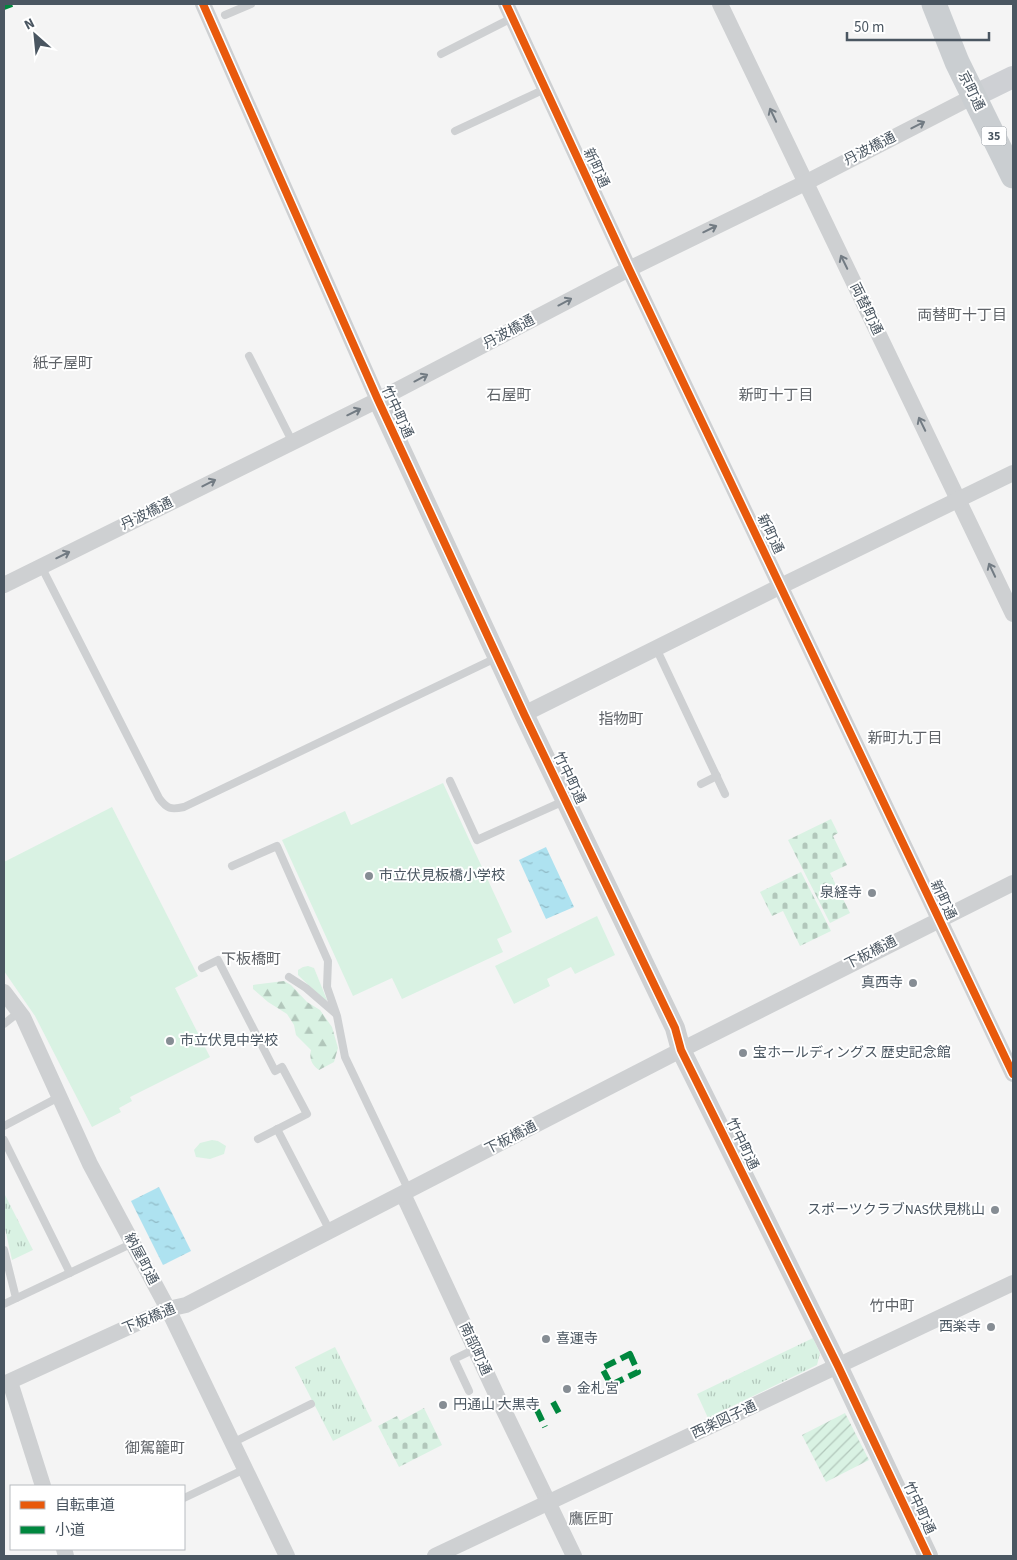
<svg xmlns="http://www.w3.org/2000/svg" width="1017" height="1560" font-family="'Source Sans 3','Noto Sans JP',sans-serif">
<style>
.grass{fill:#d9f2e3}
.forest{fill:url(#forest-firs)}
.cemetery{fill:url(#cemetery-stones)}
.park{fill:url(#park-tufts)}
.garden{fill:url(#garden-furrows)}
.water{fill:url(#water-ripples)}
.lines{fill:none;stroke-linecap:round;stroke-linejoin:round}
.service{stroke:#ced0d2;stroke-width:8}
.minor{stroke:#ced0d2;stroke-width:16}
.tertiary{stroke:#ced0d2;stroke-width:20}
.secondary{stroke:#ced0d4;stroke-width:22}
.primary{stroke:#caced1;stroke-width:25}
.quiet{stroke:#00873e;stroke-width:6;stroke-dasharray:12 6;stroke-linecap:butt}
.cycleway-casing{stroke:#fff;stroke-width:11}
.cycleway{stroke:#e8590c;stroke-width:8}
.oneway{stroke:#727b83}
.poi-dot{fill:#868d94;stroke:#fff;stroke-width:2}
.labels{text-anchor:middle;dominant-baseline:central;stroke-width:4;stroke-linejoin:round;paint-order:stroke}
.shield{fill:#fff;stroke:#808990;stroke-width:1}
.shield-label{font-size:12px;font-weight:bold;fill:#4a5661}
.street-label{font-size:14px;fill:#4a5661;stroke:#fff}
.poi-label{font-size:14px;fill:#4a5661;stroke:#fff;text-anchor:start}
.neighbourhood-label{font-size:15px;fill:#5f6368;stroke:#fff}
</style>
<defs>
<pattern id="forest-firs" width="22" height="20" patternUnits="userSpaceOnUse" patternTransform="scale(1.25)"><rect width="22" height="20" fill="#d9f2e3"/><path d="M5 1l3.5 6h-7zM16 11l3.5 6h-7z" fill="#b2c7bb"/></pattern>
<pattern id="cemetery-stones" width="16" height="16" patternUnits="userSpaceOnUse" patternTransform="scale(1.25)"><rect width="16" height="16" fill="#d9f2e3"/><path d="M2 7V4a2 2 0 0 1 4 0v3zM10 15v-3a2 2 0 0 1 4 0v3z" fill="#b2c7bb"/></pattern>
<pattern id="park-tufts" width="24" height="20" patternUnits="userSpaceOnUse" patternTransform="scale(1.25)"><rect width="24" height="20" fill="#d9f2e3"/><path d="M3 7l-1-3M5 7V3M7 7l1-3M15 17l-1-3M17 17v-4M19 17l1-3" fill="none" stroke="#b2c7bb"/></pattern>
<pattern id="garden-furrows" width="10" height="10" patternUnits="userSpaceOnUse" patternTransform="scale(1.25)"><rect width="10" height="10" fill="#d9f2e3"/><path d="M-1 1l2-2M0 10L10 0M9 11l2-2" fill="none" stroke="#b2c7bb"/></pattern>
<pattern id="water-ripples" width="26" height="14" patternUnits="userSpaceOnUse" patternTransform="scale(1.25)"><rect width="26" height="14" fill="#aee2f0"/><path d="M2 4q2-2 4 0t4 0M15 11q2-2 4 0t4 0" fill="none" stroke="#90bac6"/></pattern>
</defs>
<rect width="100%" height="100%" fill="#f4f4f4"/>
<g class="grass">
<polygon points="443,783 512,932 497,939 503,952 402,999 392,978 353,996 282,840 345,811 351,825"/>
<polygon points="112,807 198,976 175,988 210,1057 130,1097 132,1101 119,1108 121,1112 92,1127 35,1016 4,971 4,862"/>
<polygon points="597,916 615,955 575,974 571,967 547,979 550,986 514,1004 495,966"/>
<polygon points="308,966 314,968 327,1000 325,1001 298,975 298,970 303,967"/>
<polygon points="212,1140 218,1141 226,1146 224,1154 210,1159 196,1157 194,1150 200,1143"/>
</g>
<path class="forest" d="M284,981L291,985L307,1002L320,1010L332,1027L338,1048L334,1062L319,1070C312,1065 309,1059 311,1050L296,1035L294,1025L287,1014L268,1002L253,989V985Z"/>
<g class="cemetery">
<polygon points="831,819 838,833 833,836 847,865 830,873 850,913 830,923 788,840"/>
<polygon points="801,872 831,931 800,946 783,911 772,916 760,892"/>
<polygon points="424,1408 442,1445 399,1467 378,1426 397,1416 400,1421"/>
</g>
<g class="park">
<polygon points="4,1193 33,1250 12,1260 4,1224"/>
<polygon points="813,1338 820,1353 817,1365 708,1418 697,1394"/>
<polygon points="335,1347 372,1421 333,1441 295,1367"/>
</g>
<polygon class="garden" points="845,1413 869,1460 826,1482 802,1435"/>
<g class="water">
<polygon points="546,847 574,907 546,919 519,860"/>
<polygon points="159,1187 191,1251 163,1265 131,1201"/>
</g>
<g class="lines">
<g class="service">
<polyline points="225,15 251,4"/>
<polyline points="441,54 512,18"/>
<polyline points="455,131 545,89"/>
<polyline points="249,356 292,441"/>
<path d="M41,566L159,798C167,809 171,810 184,807L498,657"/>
<polyline points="656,648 725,794"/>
<polyline points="450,781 477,840 564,801"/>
<polyline points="701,784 717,776"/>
<polyline points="232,866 277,846 328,961 327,987 337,1016 345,1057 409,1191"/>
<polyline points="202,968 218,960 275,1071 282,1067 307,1114 258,1139"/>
<polyline points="289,977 306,988 335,1013"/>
<polyline points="4,1024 19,1012"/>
<polyline points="4,1126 59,1097"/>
<polyline points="277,1129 330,1231"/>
<polyline points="4,1140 70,1273"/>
<polyline points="4,1250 16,1298"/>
<polyline points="4,1304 133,1243"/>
<polyline points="469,1391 454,1359 475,1349"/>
<polyline points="232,1443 311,1404"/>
<polyline points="184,1498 245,1469"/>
</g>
<g class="minor">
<polyline points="203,4 378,400"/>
<polyline points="506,4 629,269 1013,1074"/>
<polyline points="720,4 1013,614"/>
<polyline points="4,585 378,400 629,269 805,183 974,96"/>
<polyline points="524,714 781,586 1013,473"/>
<polyline points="4,992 23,1017 90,1164 168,1309 287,1556"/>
<polyline points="403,1194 497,1396 574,1556"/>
<polyline points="10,1382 43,1486"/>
<polyline points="4,1384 168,1309 186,1305 681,1050 1013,883"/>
<polyline points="64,1549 66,1556"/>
<polyline points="435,1556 1013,1283"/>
</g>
<polyline class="tertiary" points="378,400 524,714 675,1028 681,1050 838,1366 928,1556"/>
<polyline class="secondary" points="974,96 1013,77"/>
<polyline class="primary" points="934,4 957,62 1013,176"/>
<g class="quiet">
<polyline points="4,7 12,4"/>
<polygon points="630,1354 638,1372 611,1385 602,1368"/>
<polyline points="553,1402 560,1415"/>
<polyline points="537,1410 545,1427"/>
</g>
<g class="cycleway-casing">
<g id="cycleway">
<polyline points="203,4 378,400 524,714 675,1028 681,1050 838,1366 928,1556"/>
<polyline points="506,4 629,269 1013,1074"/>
</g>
</g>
<use href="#cycleway" class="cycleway"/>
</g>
<defs><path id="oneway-shaft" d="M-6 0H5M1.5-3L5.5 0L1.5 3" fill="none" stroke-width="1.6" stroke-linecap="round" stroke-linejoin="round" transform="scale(1.25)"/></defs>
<g class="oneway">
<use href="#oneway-shaft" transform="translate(773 115) rotate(-115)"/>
<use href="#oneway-shaft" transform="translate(918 125) rotate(-27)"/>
<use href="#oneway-shaft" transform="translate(710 229) rotate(-26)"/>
<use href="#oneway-shaft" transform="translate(844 262) rotate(-116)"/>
<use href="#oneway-shaft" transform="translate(565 302) rotate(-28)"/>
<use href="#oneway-shaft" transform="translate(421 378) rotate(-28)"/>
<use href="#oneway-shaft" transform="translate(354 412) rotate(-26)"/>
<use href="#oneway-shaft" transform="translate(922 424) rotate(-116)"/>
<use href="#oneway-shaft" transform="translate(209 483) rotate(-27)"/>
<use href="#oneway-shaft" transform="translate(63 555) rotate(-26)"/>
<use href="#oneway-shaft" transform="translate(992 570) rotate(-115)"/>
</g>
<g class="poi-dot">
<circle cx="369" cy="876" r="5"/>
<circle cx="872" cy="893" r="5"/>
<circle cx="913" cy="983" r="5"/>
<circle cx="170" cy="1041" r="5"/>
<circle cx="743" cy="1053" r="5"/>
<circle cx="995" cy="1210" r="5"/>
<circle cx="991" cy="1327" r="5"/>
<circle cx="546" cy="1339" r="5"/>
<circle cx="567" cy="1389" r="5"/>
<circle cx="443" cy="1405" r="5"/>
</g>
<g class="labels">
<rect class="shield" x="981.5" y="126.5" width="25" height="19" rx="4"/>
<g class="shield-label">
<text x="994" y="136">35</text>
</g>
<g class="street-label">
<text transform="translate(971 91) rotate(64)">京町通</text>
<text transform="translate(870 149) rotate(-27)">丹波橋通</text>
<text transform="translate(596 168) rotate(65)">新町通</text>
<text transform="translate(866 309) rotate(64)">両替町通</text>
<text transform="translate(509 332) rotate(-28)">丹波橋通</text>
<text transform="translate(397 412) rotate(65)">竹中町通</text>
<text transform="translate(147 514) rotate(-26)">丹波橋通</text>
<text transform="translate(770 534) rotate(64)">新町通</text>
<text transform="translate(569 778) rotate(64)">竹中町通</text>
<text transform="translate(943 900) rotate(65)">新町通</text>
<text transform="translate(871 953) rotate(-27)">下板橋通</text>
<text transform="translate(511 1138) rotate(-27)">下板橋通</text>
<text transform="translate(742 1144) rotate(64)">竹中町通</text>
<text transform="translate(141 1259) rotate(62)">納屋町通</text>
<text transform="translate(149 1319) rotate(-23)">下板橋通</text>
<text transform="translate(475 1349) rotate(65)">南部町通</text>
<text transform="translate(724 1420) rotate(-25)">西楽図子通</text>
<text transform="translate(919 1508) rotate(65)">竹中町通</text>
</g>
<g class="poi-label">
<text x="379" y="876">市立伏見板橋小学校</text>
<text x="862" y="893" text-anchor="end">泉経寺</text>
<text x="903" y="983" text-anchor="end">真西寺</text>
<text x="180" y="1041">市立伏見中学校</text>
<text x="753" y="1053">宝ホールディングス 歴史記念館</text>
<text x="985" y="1210" text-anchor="end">スポーツクラブNAS伏見桃山</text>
<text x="981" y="1327" text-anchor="end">西楽寺</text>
<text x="556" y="1339">喜運寺</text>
<text x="577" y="1389">金札宮</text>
<text x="453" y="1405">円通山 大黒寺</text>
</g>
<g class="neighbourhood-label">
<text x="962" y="315">両替町十丁目</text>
<text x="63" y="363">紙子屋町</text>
<text x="509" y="395">石屋町</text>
<text x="776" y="395">新町十丁目</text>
<text x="621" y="719">指物町</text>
<text x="905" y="738">新町九丁目</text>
<text x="251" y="959">下板橋町</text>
<text x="892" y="1306">竹中町</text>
<text x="155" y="1448">御駕籠町</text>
<text x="591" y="1519">鷹匠町</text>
</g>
</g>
<rect width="1017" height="1560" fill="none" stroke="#4a5661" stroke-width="10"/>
<rect x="10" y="1485" width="175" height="65" fill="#ffffff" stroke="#b7bbc0"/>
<rect x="20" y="1501" width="25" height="8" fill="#e8590c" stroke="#b7bbc0"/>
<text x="55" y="1510" font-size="15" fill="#4a5661">自転車道</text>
<rect x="20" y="1526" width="25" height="8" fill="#00873e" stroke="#b7bbc0"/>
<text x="55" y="1535" font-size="15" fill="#4a5661">小道</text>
<g transform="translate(35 35) rotate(333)" stroke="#ffffff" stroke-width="4" paint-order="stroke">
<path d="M0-4L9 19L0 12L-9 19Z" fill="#4a5661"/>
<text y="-8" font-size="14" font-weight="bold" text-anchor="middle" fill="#4a5661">N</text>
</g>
<path d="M847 32v8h142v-8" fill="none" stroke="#4a5661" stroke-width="2.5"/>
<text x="854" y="32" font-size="15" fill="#4a5661" stroke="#ffffff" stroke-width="4" paint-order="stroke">50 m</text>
</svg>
